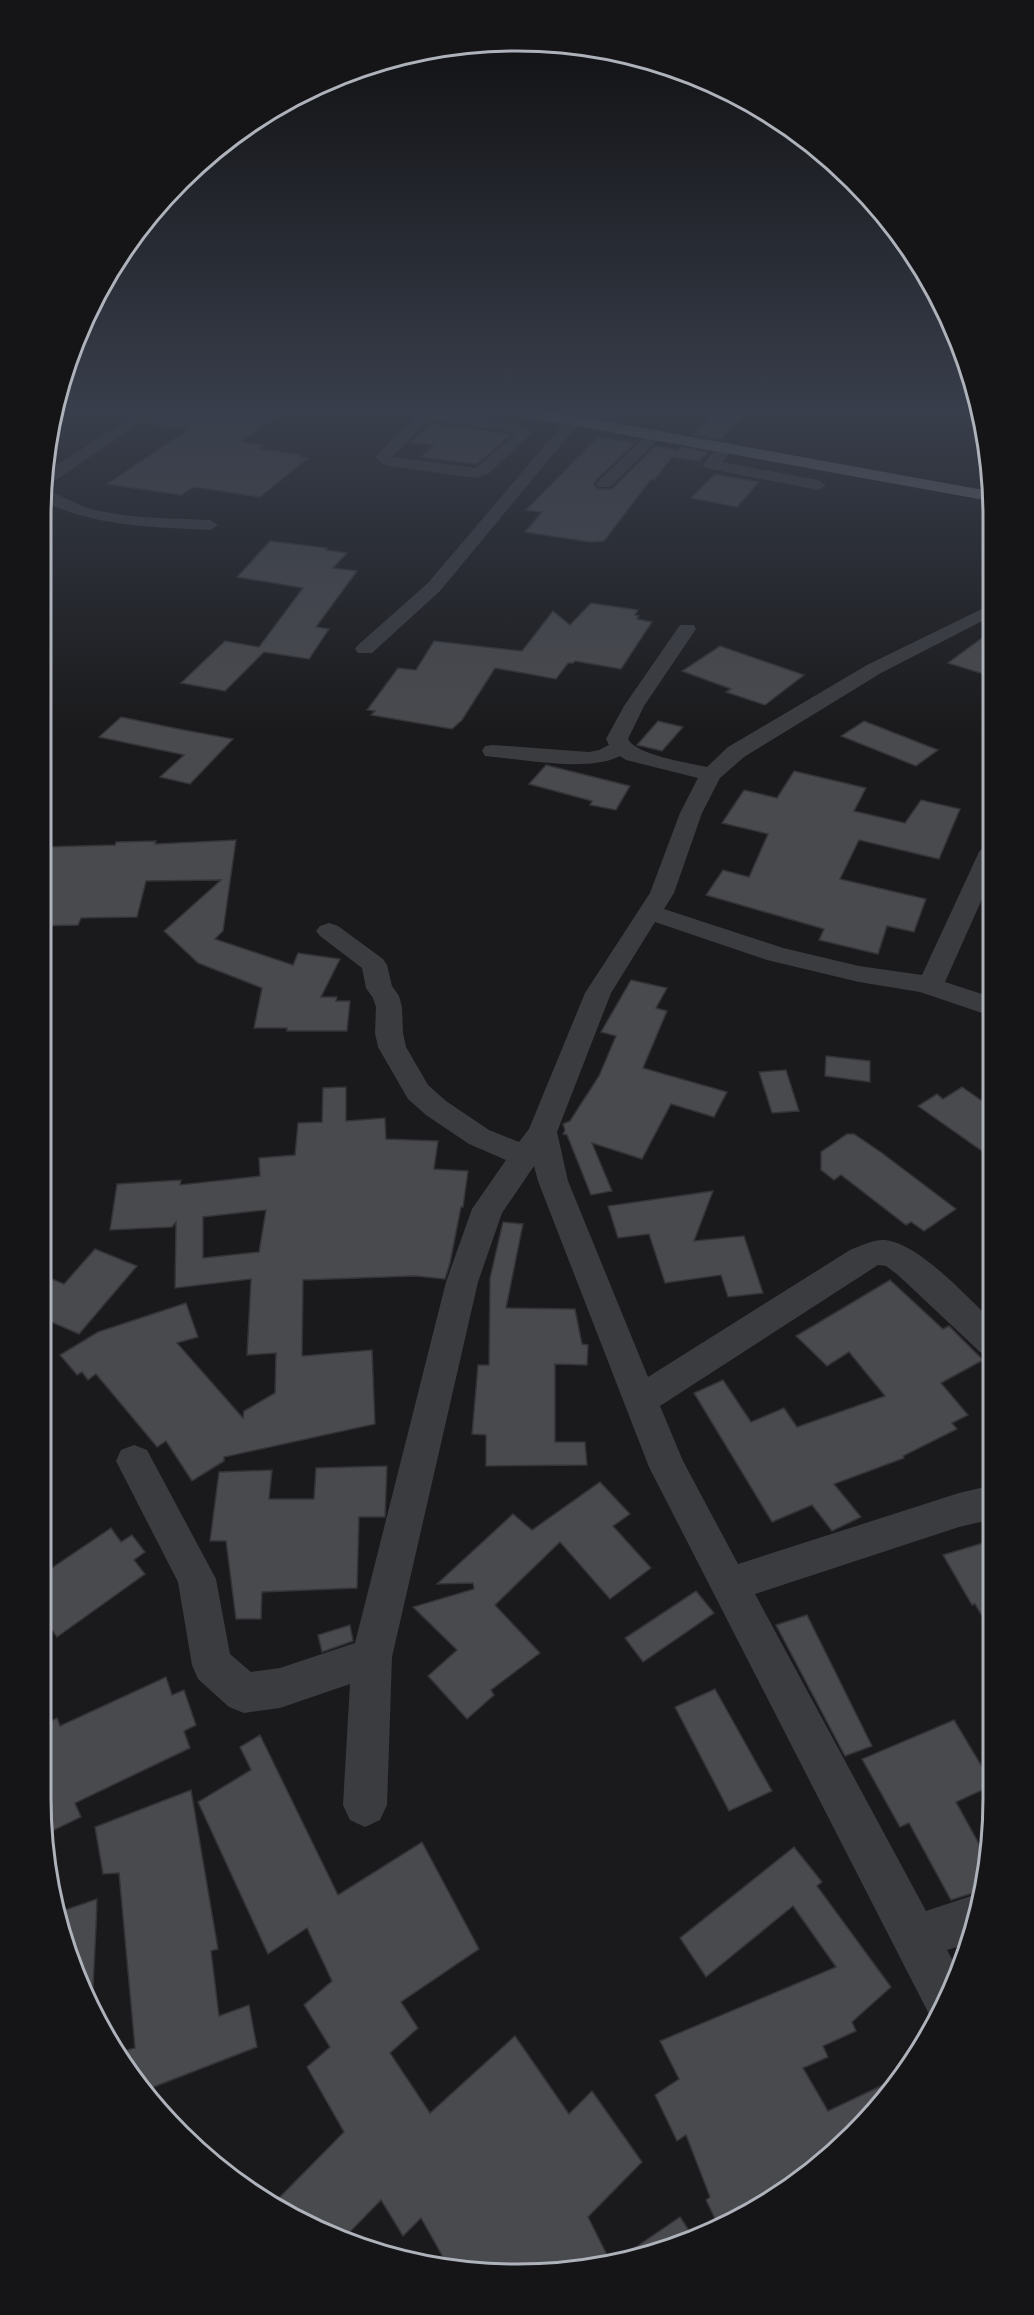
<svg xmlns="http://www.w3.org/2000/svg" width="1034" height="2315" font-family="Lato,sans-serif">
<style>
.building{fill:#494a4e;stroke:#343438;stroke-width:1.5;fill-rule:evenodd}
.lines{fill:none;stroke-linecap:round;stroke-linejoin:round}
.minor{fill:#3b3c40;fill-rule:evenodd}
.highway{fill:#686b71;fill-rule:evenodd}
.rim{fill:none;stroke:#aeb2ba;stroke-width:3}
</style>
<rect width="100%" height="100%" fill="#1a1a1c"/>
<g class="building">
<polygon points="165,407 291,407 240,442 264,445 259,449 301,455 299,457 308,458 260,497 194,487 181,495 107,484 188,430 144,423"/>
<polygon points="719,407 753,407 720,440 693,435"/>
<polygon points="431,423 460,427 511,434 477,464 421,457 434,445 411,442"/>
<polygon points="598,437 635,443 596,480 594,485 598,489 612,489 655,446 678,450 676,452 681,447 708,452 699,461 672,457 654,480 651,479 604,541 589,542 525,532 542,512 526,510"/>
<polygon points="715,474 759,482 737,507 691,498"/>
<polygon points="270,541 327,548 326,550 347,553 333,568 357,571 316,627 329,629 309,659 264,652 225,691 181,683 225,641 259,647 303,588 237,577"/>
<polygon points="591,603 638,610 635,615 639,616 637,619 652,622 621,669 575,661 573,663 568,663 556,679 495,668 462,720 452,729 371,715 375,711 367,710 398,668 416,670 434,641 522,651 553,611 570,625"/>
<polygon points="990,632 990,676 948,663"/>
<polygon points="720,646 804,675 765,705 726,692 731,689 682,671"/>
<polygon points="121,717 179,729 233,739 190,784 160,777 184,755 99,737"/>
<polygon points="658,721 683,727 662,751 637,745"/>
<polygon points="864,721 938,750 916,766 841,736"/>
<polygon points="546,765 630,786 616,810 590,805 592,801 529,784"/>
<polygon points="794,771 866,788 854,811 905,823 921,800 960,809 939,859 859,840 840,879 926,899 914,932 887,926 878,954 819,940 824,929 706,895 723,870 749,877 768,834 722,823 744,790 777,798"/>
<polygon points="236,840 223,931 215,939 293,965 298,953 340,959 321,997 337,997 336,1001 350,1001 347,1031 287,1031 287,1028 254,1028 262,988 198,963 164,931 221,880 146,881 137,917 81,918 78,925 40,926 40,847 115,845 116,842 156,841 155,844"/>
<polygon points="631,980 667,988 656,1008 667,1011 643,1068 727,1092 714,1117 671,1104 642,1159 592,1143 612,1191 591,1195 567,1135 563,1134 565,1130 563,1124 570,1121 599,1076 616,1036 601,1032"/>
<polygon points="826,1056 870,1061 870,1082 825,1076"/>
<polygon points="786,1070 799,1111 772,1113 759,1072"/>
<path d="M346,1087V1121L385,1118L386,1139L438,1141L434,1169L468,1171L463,1207H461L450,1263L445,1279L415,1276L303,1280L302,1356L372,1350L375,1424L224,1457V1461L192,1481L166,1441L157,1447L96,1374L88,1380L82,1372L77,1375L60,1355L98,1332L186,1303L198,1337L177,1343L243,1418L244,1411L275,1393L276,1353L247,1355L251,1279L175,1288L176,1222L172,1227L110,1230L117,1184L181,1180L180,1185L260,1176L259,1158L295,1155L298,1123L322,1122L323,1088ZM266,1210L259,1252L203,1258V1217Z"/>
<polygon points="962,1087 991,1107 992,1158 918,1106 937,1094 943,1099"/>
<polygon points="847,1134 854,1134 882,1153 956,1209 924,1231 911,1222 906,1225 841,1175 834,1180 821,1170 821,1152"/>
<polygon points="713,1191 694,1241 744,1236 763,1293 728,1297 721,1275 665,1283 649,1234 618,1238 608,1206"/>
<polygon points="503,1222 523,1224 506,1308 575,1309 582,1344 588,1345 587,1365 555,1364 555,1442 585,1442 587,1465 486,1466 486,1435 472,1434 478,1365 489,1365 490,1278"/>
<polygon points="95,1249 137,1266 79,1334 40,1317 40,1274 64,1284"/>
<polygon points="890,1280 943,1329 949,1326 983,1360 941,1383 968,1415 952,1423 957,1429 903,1456 904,1458 834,1484 861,1517 832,1531 812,1505 772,1522 694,1393 723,1380 751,1422 784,1408 797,1427 885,1396 849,1352 827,1366 796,1336"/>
<polygon points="387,1466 385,1517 359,1517 357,1588 262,1592 261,1619 236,1619 226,1541 210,1541 219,1472 272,1470 269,1499 314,1499 316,1468"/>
<polygon points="600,1482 630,1514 613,1526 651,1568 610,1599 560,1542 495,1605 540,1653 491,1690 494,1695 467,1719 428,1676 457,1650 413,1607 474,1589 473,1583 437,1584 513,1514 532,1530"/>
<polygon points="111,1528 121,1542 132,1535 145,1552 134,1560 145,1574 57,1637 40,1613 40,1576"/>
<polygon points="993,1540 993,1634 975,1604 972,1605 943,1555"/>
<polygon points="696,1591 714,1613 643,1662 625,1638"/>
<polygon points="807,1615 872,1746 845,1756 776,1625"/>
<polygon points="350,1625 353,1641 322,1652 318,1635"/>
<polygon points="166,1677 172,1695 184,1690 196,1725 184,1731 190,1748 75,1803 81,1817 46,1834 40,1798 40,1726 57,1718 60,1726"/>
<polygon points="715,1689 772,1791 729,1811 675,1707"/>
<polygon points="954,1720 993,1785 956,1802 984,1853 978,1894 973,1893 951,1900 909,1823 900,1827 862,1759"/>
<polygon points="260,1735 338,1895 422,1842 479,1949 401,2002 418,2028 390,2053 430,2113 515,2036 569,2114 592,2091 642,2162 588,2217 611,2263 580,2270 448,2266 421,2218 403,2236 381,2200 346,2236 279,2211 272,2205 344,2132 307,2067 330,2047 304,2005 332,1981 307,1928 268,1954 198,1802 251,1770 240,1747"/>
<polygon points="191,1790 218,1949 211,1951 219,2016 249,2005 257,2047 143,2091 129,2071 127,2050 135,2048 119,1873 103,1874 95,1827"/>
<polygon points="794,1847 822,1882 817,1886 891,1987 852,2022 856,2031 823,2046 828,2057 803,2068 828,2111 900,2077 875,2112 761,2206 719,2227 706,2200 710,2197 686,2135 677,2141 655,2095 679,2079 660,2041 836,1967 793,1906 706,1977 680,1938"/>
<polygon points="97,1899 96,1927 92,2008 66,1951 59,1912"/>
<polygon points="680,2217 694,2238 670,2249 617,2262 617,2260"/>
</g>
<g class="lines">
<g class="minor">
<polygon points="146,407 163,407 53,482 46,483 48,471"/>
<path d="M425,407H441L437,412L516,424L532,433L488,474L477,478L388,466L383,464L375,457ZM429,420L512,432L515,434L476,468L392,457Z"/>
<polygon points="574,416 581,420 579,423 440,591 372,653 358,653 355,649 358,645 428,583 569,417"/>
<polygon points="655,431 662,435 660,438 610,487 598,487 596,484 598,481 650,432"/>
<path d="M727,443L735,448L722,462L818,480L826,485L818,490L706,468L703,465C709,457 718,446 727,443Z"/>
<path d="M45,490C60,494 73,503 88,508C127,519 170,518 210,520L218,525L210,530C153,527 95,527 43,501Z"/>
<path d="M990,605V617L881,673L744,757L720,778L702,813L674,893L664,909L783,948L859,966L922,975L979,852L983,847L991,845V879L945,982L991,997V1016L920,992L859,982L767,960L655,922L611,993L557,1132L568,1181L648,1377L850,1250C860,1246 874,1239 885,1240C920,1244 967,1297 992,1321V1356L980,1352L898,1275L886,1266L878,1265L660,1406L683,1461L738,1564L959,1493L993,1485V1519L959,1527L755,1594L926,1911L974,1895L977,1896L970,1943L947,1950L959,1972L938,2019L930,2016L649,1467L538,1181L534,1166L502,1213L478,1282L392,1657L387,1805L380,1820L365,1827L350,1820L343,1805L350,1684L280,1708L244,1713L229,1707L198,1679L192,1665L178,1582L116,1461L121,1450L134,1445L147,1450L216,1579L230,1654L251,1672L280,1668L355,1643L446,1282L472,1209L506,1160L469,1144L426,1115L408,1099L378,1047L375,1033L376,1007L373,998L366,988L362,968L320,936L316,931L320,926L329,923L338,926L383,959L387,965L392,986L399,996L402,1007L403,1033L406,1047L428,1085L446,1101L489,1130L519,1142L529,1129L585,993L650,893L680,813L698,778L626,760L620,756C590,772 528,760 493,757L485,756L482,751L485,746L493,745L589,752L599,750L609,745L606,739L624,706L680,625H694L696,629L644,706L628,739C636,755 689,763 707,767L728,747L867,665Z"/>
</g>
<polygon class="highway" points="491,407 527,407 989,491 990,501 498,412"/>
</g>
<linearGradient id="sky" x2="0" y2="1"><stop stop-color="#0e0e0f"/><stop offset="0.56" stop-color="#383e4b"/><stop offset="1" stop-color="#383e4b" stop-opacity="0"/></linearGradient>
<rect width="1034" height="732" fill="url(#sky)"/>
<path d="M0 0H1034V2315H0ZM517 51H517A466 466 0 0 1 983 517V1798A466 466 0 0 1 517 2264H517A466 466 0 0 1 51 1798V517A466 466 0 0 1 517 51Z" fill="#151517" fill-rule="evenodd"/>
<path class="rim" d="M517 51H517A466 466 0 0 1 983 517V1798A466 466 0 0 1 517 2264H517A466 466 0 0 1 51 1798V517A466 466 0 0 1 517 51Z"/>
</svg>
